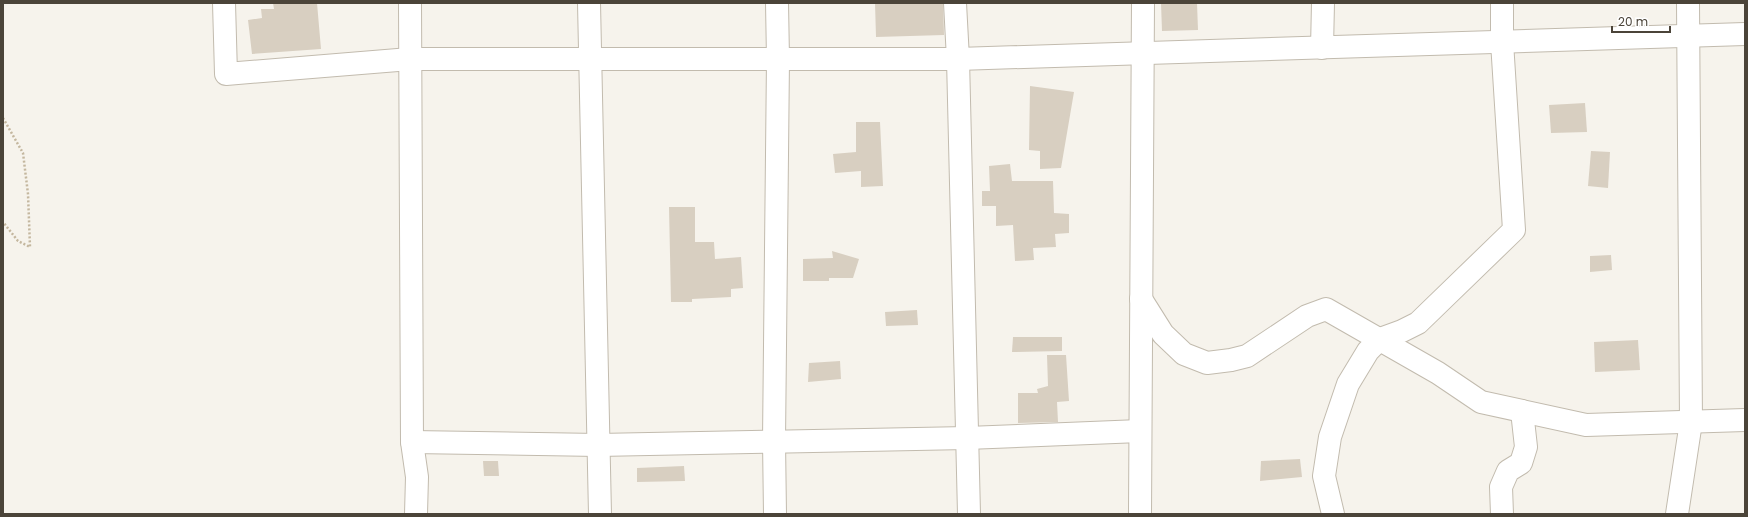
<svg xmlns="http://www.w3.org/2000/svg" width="1748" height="517" font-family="Poppins,sans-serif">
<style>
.building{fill:#d8cfc1}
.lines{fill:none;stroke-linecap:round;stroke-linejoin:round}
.minor-casing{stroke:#c2bbae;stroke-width:24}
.path{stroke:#c4b79f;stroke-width:2.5;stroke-dasharray:2 2;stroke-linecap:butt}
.minor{stroke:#fff;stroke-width:22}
</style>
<rect width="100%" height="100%" fill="#f6f3ec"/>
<g class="building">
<polygon points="273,3 317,3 321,49 252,54 248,20 262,18 261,9 274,9"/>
<polygon points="875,3 943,3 944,35 876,37"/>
<polygon points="1161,3 1197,3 1198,30 1162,31"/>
<polygon points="1030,86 1074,92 1061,168 1040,169 1040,151 1029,150"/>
<polygon points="1585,103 1587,132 1551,133 1549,105"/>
<polygon points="856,122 880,122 883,186 861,187 861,171 835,173 833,154 856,152"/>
<polygon points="1591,151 1610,152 1608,188 1588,186"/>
<polygon points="1010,164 1012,181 1053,181 1054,213 1069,214 1069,233 1055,234 1056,247 1033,248 1034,260 1015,261 1013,225 996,226 996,206 982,206 982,191 990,191 989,166"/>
<polygon points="669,207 695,207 695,242 714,242 715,259 741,257 743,288 731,289 731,297 692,299 692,302 671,302"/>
<polygon points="832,251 859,259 853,278 829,278 829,281 803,281 803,259 833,258"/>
<polygon points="1611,255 1612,270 1590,272 1590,256"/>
<polygon points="917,310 918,325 886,326 885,312"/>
<polygon points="1013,337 1062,337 1062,351 1012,352"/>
<polygon points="1638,340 1640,370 1595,372 1594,342"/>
<polygon points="1047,355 1066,355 1069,401 1057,402 1058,422 1018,423 1018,393 1038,393 1037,389 1048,386"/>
<polygon points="840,361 841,379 808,382 809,363"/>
<polygon points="1300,459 1302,477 1260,481 1261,461"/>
<polygon points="483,461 498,461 499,476 484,476"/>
<polygon points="684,466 685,481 637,482 637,468"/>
</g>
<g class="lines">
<g class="minor-casing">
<g id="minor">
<polyline points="224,3 226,74 410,59 958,59 1745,34"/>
<polyline points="410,3 412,442 417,477 416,514"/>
<polyline points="589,3 600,514"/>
<polyline points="955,3 958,59 969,514"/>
<polyline points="1322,48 1323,3"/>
<polyline points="1141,299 1163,334 1184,354 1207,363 1231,360 1247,356 1307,316 1326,309 1438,373 1481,402 1586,425 1745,420"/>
<polyline points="412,442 598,445 967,438 1140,431"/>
<polyline points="775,514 774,441 778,59 777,3"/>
<polyline points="1140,514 1143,3"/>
<polyline points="1333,514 1324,476 1330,437 1348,384 1368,351 1380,339 1402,331 1418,323 1514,230 1502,42 1502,3"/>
<polyline points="1502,514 1501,487 1508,471 1521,463 1526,447 1522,411"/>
<polyline points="1677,514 1691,422 1688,3"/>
</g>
</g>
<polyline class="path" points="3,118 23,153 28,194 30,247 18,241 3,222"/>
<use href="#minor" class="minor"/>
</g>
<rect width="1748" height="517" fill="none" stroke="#4b4439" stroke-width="8"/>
<path d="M1612 26v6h58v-6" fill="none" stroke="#4b4439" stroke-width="2"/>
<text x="1618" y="26" font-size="12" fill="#4b4439" stroke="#ffffff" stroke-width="3" paint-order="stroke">20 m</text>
</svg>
